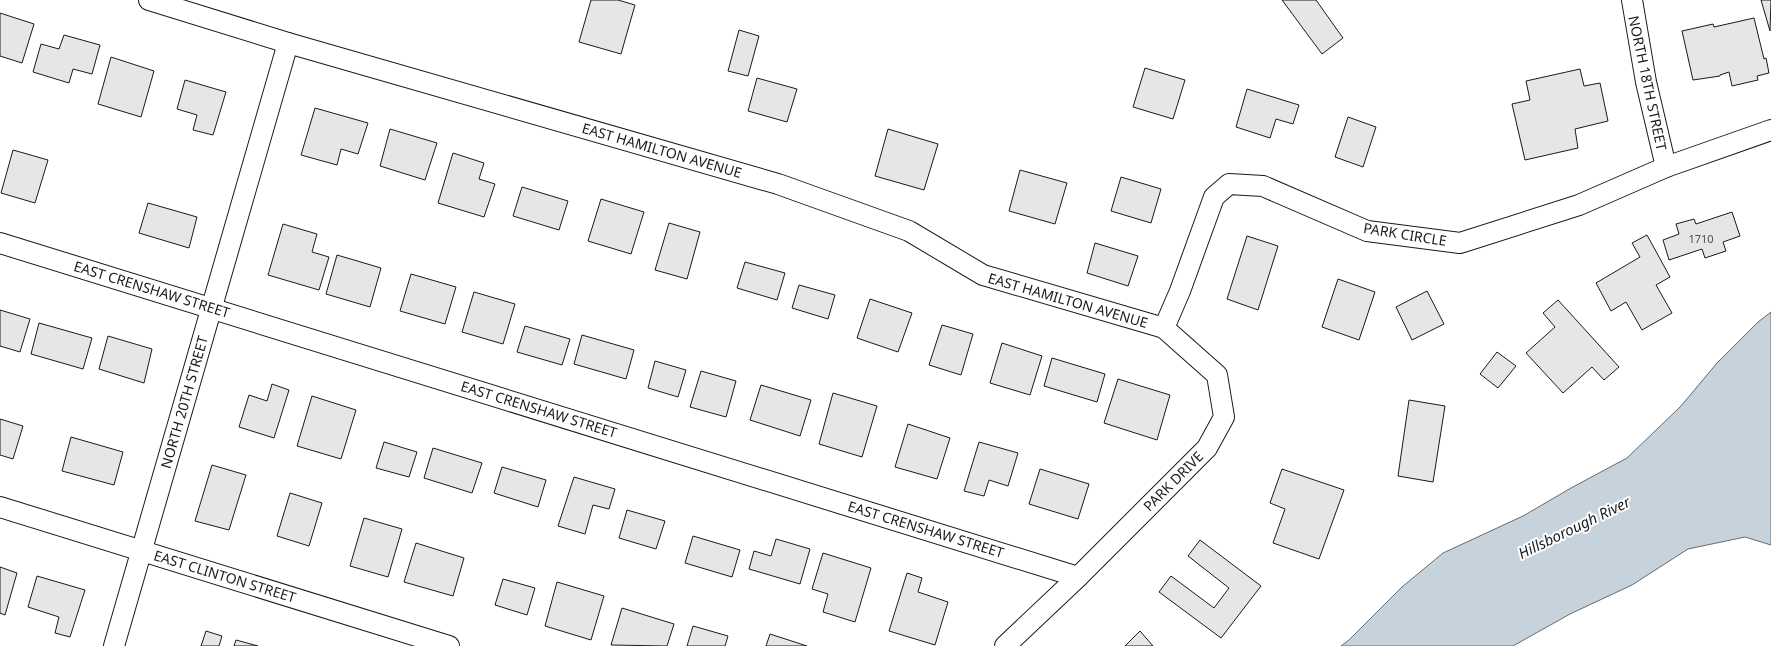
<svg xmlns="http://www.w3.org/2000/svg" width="1771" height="646" font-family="'Noto Sans',sans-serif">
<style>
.water{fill:#c6d2dc;stroke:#6a6a6a}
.building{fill:#e6e6e6;stroke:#1a1a1a}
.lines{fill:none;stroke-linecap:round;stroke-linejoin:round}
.minor-casing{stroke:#1a1a1a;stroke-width:22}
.minor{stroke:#fff;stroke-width:20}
.labels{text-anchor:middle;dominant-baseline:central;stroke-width:4;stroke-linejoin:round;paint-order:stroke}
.number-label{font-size:11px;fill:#4d4d4d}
.street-label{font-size:14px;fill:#1a1a1a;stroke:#fff}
.water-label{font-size:15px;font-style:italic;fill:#1a1a1a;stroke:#fff}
</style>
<rect width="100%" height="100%" fill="#fff"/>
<polygon class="water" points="1771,312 1771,545 1745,537 1688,549 1632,585 1570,614 1513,646 1341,646 1349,640 1402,587 1443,553 1523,516 1571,488 1627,458 1681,406 1717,363 1758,322"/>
<g class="building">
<polygon points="591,0 618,0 635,5 621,54 579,42"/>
<polygon points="1282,0 1316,0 1343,38 1322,54"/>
<polygon points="1761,0 1771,0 1770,31"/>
<polygon points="0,13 34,24 22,63 0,56"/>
<polygon points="1754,18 1764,59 1766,58 1769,73 1757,76 1758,80 1732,86 1729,72 1720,75 1720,76 1693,80 1682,31 1713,24 1714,27"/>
<polygon points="739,30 759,36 748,76 728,71"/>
<polygon points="64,35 100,45 92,74 73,69 69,83 33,72 41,44 59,49"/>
<polygon points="111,57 154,71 141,117 98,104"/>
<polygon points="1145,68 1185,80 1173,119 1133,107"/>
<polygon points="1580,69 1584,86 1600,83 1608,121 1575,129 1578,148 1525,160 1512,104 1530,100 1526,81"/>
<polygon points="757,78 797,89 787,122 748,111"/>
<polygon points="185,80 226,92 213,135 193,130 197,115 177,109"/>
<polygon points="1247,89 1299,105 1293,124 1276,119 1270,138 1236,127"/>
<polygon points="315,108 368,123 358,154 341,149 337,165 301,155"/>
<polygon points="1348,117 1376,127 1363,167 1335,157"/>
<polygon points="390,129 437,143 425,180 380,166"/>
<polygon points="888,129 938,144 924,190 875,176"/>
<polygon points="13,150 48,160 35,203 1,193"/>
<polygon points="453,153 484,163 479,179 495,184 484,217 438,203"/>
<polygon points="1020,170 1067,183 1055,224 1009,211"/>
<polygon points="1121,177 1161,189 1151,223 1111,211"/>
<polygon points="522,187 568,201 559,230 513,216"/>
<polygon points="601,199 644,212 631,254 588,241"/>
<polygon points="148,203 197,217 189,248 139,233"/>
<polygon points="1732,212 1740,236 1723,242 1726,251 1705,258 1702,249 1669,260 1663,240 1679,234 1676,224 1694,219 1696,224"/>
<polygon points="669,223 700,232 687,279 655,270"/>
<polygon points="283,224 317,234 312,252 329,257 319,290 268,275"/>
<polygon points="1647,235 1670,277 1656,285 1672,313 1642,330 1626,302 1611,311 1596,283 1640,257 1632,243"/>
<polygon points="1247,236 1278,246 1258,310 1227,299"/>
<polygon points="1095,243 1138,256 1128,286 1087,273"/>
<polygon points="337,255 381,268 370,307 326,294"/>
<polygon points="745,262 785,273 777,300 737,288"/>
<polygon points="411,274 456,287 445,324 400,311"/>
<polygon points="1338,279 1375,292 1359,340 1322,327"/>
<polygon points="799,285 835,295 828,319 792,308"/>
<polygon points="1427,291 1444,324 1412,340 1396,307"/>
<polygon points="474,292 515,304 503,344 462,332"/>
<polygon points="870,299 912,313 898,352 857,338"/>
<polygon points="1558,300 1619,367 1604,380 1592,367 1563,393 1526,353 1555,327 1543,313"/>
<polygon points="0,310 30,319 20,352 0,346"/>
<polygon points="39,323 92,338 83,369 31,354"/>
<polygon points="942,325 973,334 961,375 929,365"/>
<polygon points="525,326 570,339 562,365 517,352"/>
<polygon points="582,335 634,350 626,379 574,364"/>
<polygon points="108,336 152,349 144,383 99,369"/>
<polygon points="1002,343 1042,356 1030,395 990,383"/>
<polygon points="1497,352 1516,366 1498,388 1480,374"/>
<polygon points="1052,358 1105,374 1097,402 1044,386"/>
<polygon points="655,361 686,370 678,397 648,388"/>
<polygon points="701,371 736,381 726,417 690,407"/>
<polygon points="1118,379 1170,395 1157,440 1104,423"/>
<polygon points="272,384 289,390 274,438 239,427 249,395 267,401"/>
<polygon points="761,385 811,400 800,436 750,420"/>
<polygon points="833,393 877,406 862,457 819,444"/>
<polygon points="312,396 356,410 341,459 297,446"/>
<polygon points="1409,400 1445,406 1433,482 1398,476"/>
<polygon points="0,419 23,426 13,459 0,455"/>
<polygon points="908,424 950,438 937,479 895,467"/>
<polygon points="71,437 123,452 114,485 62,471"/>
<polygon points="384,442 417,452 409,477 376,468"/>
<polygon points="979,442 1018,453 1008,486 989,480 984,496 964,491"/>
<polygon points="433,448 482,463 472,493 424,478"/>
<polygon points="212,465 246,475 229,530 195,521"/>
<polygon points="502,467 546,480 538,507 494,493"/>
<polygon points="1040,469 1089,484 1078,519 1029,504"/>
<polygon points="1282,469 1344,490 1319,559 1273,543 1285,509 1270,503"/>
<polygon points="574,477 615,489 609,509 593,505 585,534 558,526"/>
<polygon points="290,493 322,503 309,546 277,536"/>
<polygon points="627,510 665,521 656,549 619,538"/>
<polygon points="364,518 402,529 388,577 350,566"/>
<polygon points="693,536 740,550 732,577 685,563"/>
<polygon points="776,539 810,549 800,584 749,569 754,551 771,556"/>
<polygon points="1200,540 1261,586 1221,638 1159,592 1171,576 1214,608 1229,588 1188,556"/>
<polygon points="416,543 464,558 453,596 404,582"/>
<polygon points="823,553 871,568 855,622 823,612 828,594 812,589"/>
<polygon points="0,567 17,573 5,615 0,613"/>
<polygon points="907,573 922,578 918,592 948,602 935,645 889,631"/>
<polygon points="37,576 85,590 70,637 55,633 59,617 28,607"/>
<polygon points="503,579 535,588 527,615 495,605"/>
<polygon points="557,582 604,596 591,640 545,626"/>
<polygon points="622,608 674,624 667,646 611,645"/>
<polygon points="693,626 728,636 725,646 687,646"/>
<polygon points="206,631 222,636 219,646 201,646"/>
<polygon points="1140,631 1153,646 1125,646"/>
<polygon points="770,634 807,646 766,646"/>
<polygon points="236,640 258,646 234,646"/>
</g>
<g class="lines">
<g class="minor-casing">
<g id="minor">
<polyline points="149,0 288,43 778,184 909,231 983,275 1164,328 1217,375 1224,417 1207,448 1078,577 1005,646"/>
<polyline points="1632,0 1646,82 1666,167"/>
<polyline points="0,243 1078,577"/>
<polyline points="1164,328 1180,291 1214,197 1229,184 1263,186 1367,231 1460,243 1579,205 1666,167 1771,130"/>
<polyline points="0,507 449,646"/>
<polyline points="114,646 288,43"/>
</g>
</g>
<use href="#minor" class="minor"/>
</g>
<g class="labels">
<g class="number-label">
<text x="1701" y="238">1710</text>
</g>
<g class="street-label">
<text transform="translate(1648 83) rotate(78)">NORTH 18TH STREET</text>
<text transform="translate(662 150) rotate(16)">EAST HAMILTON AVENUE</text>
<text transform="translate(1405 234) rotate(9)">PARK CIRCLE</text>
<text transform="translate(152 289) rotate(17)">EAST CRENSHAW STREET</text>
<text transform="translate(1068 300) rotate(16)">EAST HAMILTON AVENUE</text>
<text transform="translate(184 402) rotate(-74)">NORTH 20TH STREET</text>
<text transform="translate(539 409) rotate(17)">EAST CRENSHAW STREET</text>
<text transform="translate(1173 481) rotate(-45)">PARK DRIVE</text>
<text transform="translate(926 529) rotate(17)">EAST CRENSHAW STREET</text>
<text transform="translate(225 576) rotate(17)">EAST CLINTON STREET</text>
</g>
<g class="water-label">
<text transform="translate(1574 527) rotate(-26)">Hillsborough River</text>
</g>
</g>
</svg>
